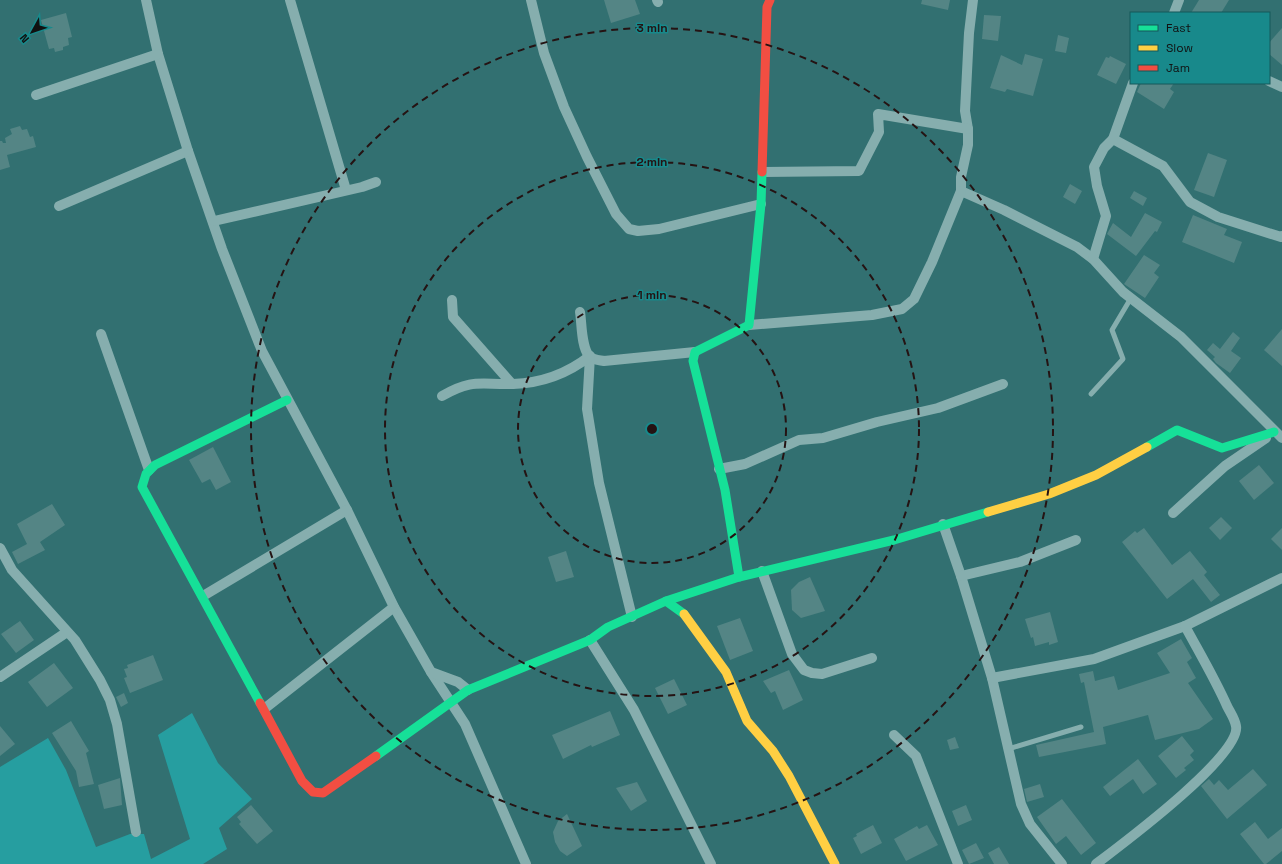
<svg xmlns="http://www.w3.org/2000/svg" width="1282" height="864" font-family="'Space Grotesk',sans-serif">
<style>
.green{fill:#269ea0}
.building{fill:#548585}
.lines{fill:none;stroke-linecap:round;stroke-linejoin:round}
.lane{stroke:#86aeae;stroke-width:5}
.street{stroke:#86aeae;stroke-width:10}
.fast{stroke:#16e098;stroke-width:9}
.slow{stroke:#ffcf43;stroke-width:9}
.jam{stroke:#f24e42;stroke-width:9}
.ring{fill:none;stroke:#251313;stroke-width:2;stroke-dasharray:7 5}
.centre{fill:#251313;stroke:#18898b;stroke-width:2}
.ring-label{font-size:12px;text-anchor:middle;font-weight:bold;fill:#251313;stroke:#18898b;stroke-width:3;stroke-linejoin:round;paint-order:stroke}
</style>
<rect width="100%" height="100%" fill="#327071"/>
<polygon class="green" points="192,713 218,763 252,799 219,828 227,849 203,864 0,864 0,767 48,738 66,770 96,847 130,834 144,834 151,859 190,839 158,735"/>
<g class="building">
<polygon points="604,0 635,0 640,14 611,23"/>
<polygon points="922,0 950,0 948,10 921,4"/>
<polygon points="1199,0 1229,0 1221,13 1191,13"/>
<polygon points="66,13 72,37 68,38 69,45 63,47 63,50 55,52 54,48 49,49 41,20"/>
<polygon points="984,15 1001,16 998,41 982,39"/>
<polygon points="1282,28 1282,65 1269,54 1269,43"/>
<polygon points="1058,35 1069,38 1066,53 1055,51"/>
<polygon points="1025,54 1043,59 1033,96 1007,89 1005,92 990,88 1001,55 1022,65"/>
<polygon points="1110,56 1126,64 1116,84 1097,75 1106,57 1109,58"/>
<polygon points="1141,83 1174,83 1170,89 1174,92 1164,109 1137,92"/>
<polygon points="20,126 22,130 27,129 30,137 33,136 36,147 7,155 10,167 0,170 0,141 2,141 3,143 6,143 5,138 12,134 10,129"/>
<polygon points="1208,153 1227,160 1214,197 1194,190"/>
<polygon points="1070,184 1082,191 1075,204 1063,197"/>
<polygon points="1134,191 1147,198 1143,206 1130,198"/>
<polygon points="1145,213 1162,222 1157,232 1155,231 1136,256 1107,234 1113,223 1131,237"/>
<polygon points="1193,215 1227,229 1224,235 1242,242 1234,263 1182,242"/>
<polygon points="1144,255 1160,265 1154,273 1159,277 1145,298 1124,284"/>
<polygon points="1282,329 1282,366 1264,350"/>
<polygon points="1233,332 1240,338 1231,351 1241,358 1230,373 1216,363 1213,359 1215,357 1207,350 1213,343 1220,349"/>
<polygon points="213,447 231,482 216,490 210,479 202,483 189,460"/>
<polygon points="1259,465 1274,483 1254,500 1239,481"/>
<polygon points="52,504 65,525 40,542 45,550 18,564 12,552 27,544 17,524"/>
<polygon points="1221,517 1232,528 1220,540 1209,528"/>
<polygon points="1144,528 1172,565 1190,551 1207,572 1204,575 1220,595 1211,602 1193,579 1167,599 1122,542 1135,531 1137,533"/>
<polygon points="1282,528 1282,550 1271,539"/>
<polygon points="566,551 574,577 556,582 548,557"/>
<polygon points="810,577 825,611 801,618 792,610 791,590 799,582"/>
<polygon points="1050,612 1058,642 1049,645 1049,642 1035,646 1033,637 1031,638 1025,619"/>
<polygon points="740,618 753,651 730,660 717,626"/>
<polygon points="20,621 34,640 16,653 1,634"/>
<polygon points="1181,639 1192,658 1187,662 1196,678 1188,683 1213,719 1199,729 1155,740 1148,715 1103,727 1106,744 1039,757 1036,745 1094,732 1084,682 1081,683 1079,674 1093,671 1095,681 1114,676 1118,690 1170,673 1157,653"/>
<polygon points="153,655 163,680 130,693 124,678 127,677 124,669 128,668 127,665"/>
<polygon points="54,663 73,688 47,707 28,682"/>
<polygon points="789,670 803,700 783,710 775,691 771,693 763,681"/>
<polygon points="674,679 687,705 668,714 655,688"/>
<polygon points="124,693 128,703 121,707 116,697"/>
<polygon points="610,711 620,735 592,747 591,745 563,759 552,735"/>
<polygon points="71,721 89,751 86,753 94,784 79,787 76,771 52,733"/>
<polygon points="0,726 15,744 0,756"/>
<polygon points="1182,736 1194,751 1190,755 1194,760 1184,768 1186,770 1176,778 1158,756"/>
<polygon points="955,737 959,748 950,750 947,740"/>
<polygon points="1138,759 1157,784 1143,794 1133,779 1110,796 1103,787"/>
<polygon points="1253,769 1267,785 1227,819 1201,786 1209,779 1214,785 1219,780 1228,790"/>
<polygon points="120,778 122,805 104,809 98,785"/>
<polygon points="637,782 647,801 631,811 616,788"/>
<polygon points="1040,784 1044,797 1027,802 1024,789"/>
<polygon points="1062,799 1096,843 1081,855 1066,836 1056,844 1037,817"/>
<polygon points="251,805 273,831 257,844 239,824 241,822 237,817"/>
<polygon points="966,805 972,820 958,826 952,811"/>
<polygon points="567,814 582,846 567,856 560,851 555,842 553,832 558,821"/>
<polygon points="1255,822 1268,839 1282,828 1282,851 1266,864 1264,864 1240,834"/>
<polygon points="873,825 882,843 861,854 853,838 857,836 856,834"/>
<polygon points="927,825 938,845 906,861 894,839 917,826 919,829"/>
<polygon points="976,843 984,858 969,864 962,850"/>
<polygon points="999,847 1009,864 994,864 988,853"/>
</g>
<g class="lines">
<g class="lane">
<polyline points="1091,394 1123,359 1112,330 1131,298"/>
<polyline points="1008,749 1081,727"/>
</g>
<g class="street">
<polyline points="146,0 158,54 188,151 222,249 262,351 347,510 394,607 431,672 465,724 526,864"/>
<polyline points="290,0 346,190"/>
<polyline points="531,0 544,53 564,107 587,157 616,214 629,229 638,231 659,229 761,204"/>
<polyline points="657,0 658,2"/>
<polyline points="973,0 969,33 965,111 968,129 968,145 961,177 961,191 1004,210 1077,247 1093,259 1123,292 1181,337 1282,438"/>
<polyline points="1174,13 1179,0"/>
<polyline points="1269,81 1282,87"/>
<polyline points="36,95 158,54"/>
<polyline points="1113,139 1163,166 1190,202 1218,217 1281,237 1282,236"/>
<polyline points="763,172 859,171 879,132 878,114 968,129"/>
<polyline points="59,206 188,151"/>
<polyline points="214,221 362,187 376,182"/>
<polyline points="1093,259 1106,216 1097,186 1094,167 1104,148 1113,139 1133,83"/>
<polyline points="452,300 453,317 512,384"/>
<path d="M580,312C582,324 581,346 589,356C593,360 599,360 604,361L695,352"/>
<polyline points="749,325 872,315 902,309 914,299 932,262 961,191"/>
<polyline points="101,334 149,470"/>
<polyline points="590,356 587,409 599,483 632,617"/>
<path d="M442,396C473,378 481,385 513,384C543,383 567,374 590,356"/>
<polyline points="719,469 745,464 799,440 823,438 877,422 938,408 1003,384"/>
<polyline points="1173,513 1225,466 1266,438"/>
<polyline points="943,524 961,576 992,678 1021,804 1030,824 1062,864"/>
<polyline points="0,548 12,570 75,640 100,680 110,700 117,724 136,832"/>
<polyline points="762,571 792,654 804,670 812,673 822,674 872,658"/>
<polyline points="961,576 1020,562 1076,540"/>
<polyline points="203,596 347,510"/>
<polyline points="590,640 634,710 711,864"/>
<polyline points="431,672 458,682 468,690"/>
<polyline points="0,677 67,632"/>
<polyline points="992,678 1094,659 1185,626 1282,578"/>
<polyline points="264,709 394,607"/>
<polyline points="894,735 916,756 958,864"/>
<path d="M1096,864C1121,845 1242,755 1236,726C1235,719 1230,712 1227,706C1215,679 1199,652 1185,626"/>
</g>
<g class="fast">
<polyline points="1147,447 1177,430 1222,448 1274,432"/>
<polyline points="739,577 725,490 693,361 695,352 749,325 761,204 762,172"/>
<polyline points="666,601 739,577 894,540 988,512"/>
<polyline points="260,703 142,487 146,474 155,465 287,400"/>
<polyline points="376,756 468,690 590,640 608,627 666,601 684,614"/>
</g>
<g class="slow">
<polyline points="988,512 1049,494 1096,475 1147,447"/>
<polyline points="684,614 726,672 747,721 773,751 789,776 835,864"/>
</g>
<g class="jam">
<polyline points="762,172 767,7 770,0"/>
<polyline points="260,703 302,781 313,792 323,793 376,756"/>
</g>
</g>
<g class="ring">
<circle cx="652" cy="429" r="134"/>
<circle cx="652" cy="429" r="267"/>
<circle cx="652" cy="429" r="401"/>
</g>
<circle cx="652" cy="429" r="6" class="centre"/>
<g class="ring-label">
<text x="652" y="32">3 min</text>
<text x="652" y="166">2 min</text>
<text x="652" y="299">1 min</text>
</g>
<rect x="1130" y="12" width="140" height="72" fill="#18898b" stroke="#15595a"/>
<rect x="1138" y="25" width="20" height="6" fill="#16e098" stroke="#15595a"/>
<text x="1166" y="32" font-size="12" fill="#111111">Fast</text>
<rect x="1138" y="45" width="20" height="6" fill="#ffcf43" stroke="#15595a"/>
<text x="1166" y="52" font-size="12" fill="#111111">Slow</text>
<rect x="1138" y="65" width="20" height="6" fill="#f24e42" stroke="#15595a"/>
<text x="1166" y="72" font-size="12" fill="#111111">Jam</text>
<g transform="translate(32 32) rotate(230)" stroke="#18898b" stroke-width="3" paint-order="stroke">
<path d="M0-3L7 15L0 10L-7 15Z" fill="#111111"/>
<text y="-6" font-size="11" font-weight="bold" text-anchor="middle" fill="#111111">N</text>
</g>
</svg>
